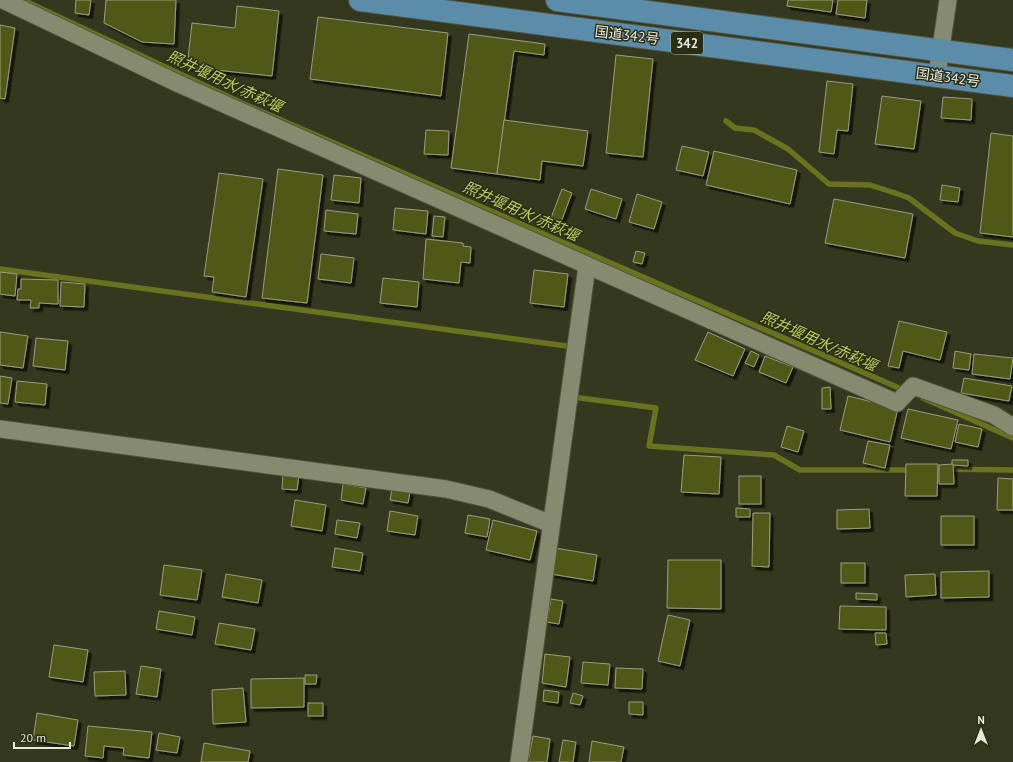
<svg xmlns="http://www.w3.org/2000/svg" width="1013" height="762" font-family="'PT Sans','Noto Sans JP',sans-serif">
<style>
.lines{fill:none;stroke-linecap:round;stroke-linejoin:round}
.stream{stroke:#69731f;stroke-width:5.5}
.building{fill:#505819;stroke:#989d81;filter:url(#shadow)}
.minor-casing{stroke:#51543e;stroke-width:19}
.trunk-casing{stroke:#51543e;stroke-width:24}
.minor{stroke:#868b70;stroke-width:17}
.trunk{stroke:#5b8caa;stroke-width:22}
.labels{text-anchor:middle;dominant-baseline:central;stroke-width:3;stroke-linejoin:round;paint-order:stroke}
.shield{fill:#2a2e16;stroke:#aeb2a0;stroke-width:1}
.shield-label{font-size:13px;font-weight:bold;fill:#e7eadb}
.street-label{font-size:14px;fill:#e7eadb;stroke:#2a2e16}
.water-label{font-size:15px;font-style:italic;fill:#bbcb5c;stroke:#2a2e16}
</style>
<defs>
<filter id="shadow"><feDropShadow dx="3.5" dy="3.5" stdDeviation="0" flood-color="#0009"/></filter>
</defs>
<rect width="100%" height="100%" fill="#34381f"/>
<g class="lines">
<g class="stream">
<polyline points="23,0 244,104 906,391"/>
<polyline points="726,121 735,128 754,130 788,149 829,184 870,185 895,193 909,198 955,233 978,241 1013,245"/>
<polyline points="0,269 574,347"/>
<polyline points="573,394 573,397 656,408 649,446 774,455 800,470 912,470"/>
<polyline points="923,398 1013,438"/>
<polyline points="931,469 1013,470"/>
</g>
</g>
<g class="building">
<polygon points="76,0 91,0 89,15 75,13"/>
<polygon points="106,0 176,0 174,44 142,42 104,23"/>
<polygon points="788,0 833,0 831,12 787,6"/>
<polygon points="838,0 867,0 865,18 836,14"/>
<polygon points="237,6 279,11 272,76 187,67 192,23 235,28"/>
<polygon points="318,17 448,33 441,96 310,79"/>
<polygon points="0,25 15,28 5,99 0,98"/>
<polygon points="469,34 545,44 544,55 514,51 497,174 451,168"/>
<polygon points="616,55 653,59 643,157 606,153"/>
<polygon points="827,81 853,84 848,131 837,130 834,154 819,152"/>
<polygon points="882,96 921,101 914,149 875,144"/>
<polygon points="943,97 972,99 971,120 941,118"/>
<polygon points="504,120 588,131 583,166 542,161 540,180 497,174"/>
<polygon points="426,130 449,131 448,155 424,154"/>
<polygon points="991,133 1013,136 1013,237 980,233"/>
<polygon points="682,146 709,152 703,176 676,170"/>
<polygon points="714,151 797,170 790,204 706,185"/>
<polygon points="278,169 323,175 307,303 262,298"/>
<polygon points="219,173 263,179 246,297 212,292 214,277 204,276"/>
<polygon points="334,175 361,178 359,203 331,200"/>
<polygon points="942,185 960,188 958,202 940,200"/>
<polygon points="562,189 572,193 561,222 551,218"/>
<polygon points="591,189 622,199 616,219 585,209"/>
<polygon points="637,194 662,202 654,229 629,222"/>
<polygon points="834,199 913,214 905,258 825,243"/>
<polygon points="395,208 428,211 426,234 393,230"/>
<polygon points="326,210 358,214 356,234 324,231"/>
<polygon points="434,216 445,217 443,237 432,236"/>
<polygon points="426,239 463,243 463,246 471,247 470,263 461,262 459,283 423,279"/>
<polygon points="636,251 645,253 642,264 633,262"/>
<polygon points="321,254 354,258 351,283 318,279"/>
<polygon points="534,270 568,274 564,307 530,303"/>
<polygon points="0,272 17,274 15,296 0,294"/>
<polygon points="383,278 419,282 417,307 380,303"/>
<polygon points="21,279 58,280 58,304 39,303 39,308 30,308 31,300 17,300 18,289 21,289"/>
<polygon points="61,282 85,284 84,307 60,306"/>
<polygon points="899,321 947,332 940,360 903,351 899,368 888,366"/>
<polygon points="0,332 28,336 23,368 0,365"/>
<polygon points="708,332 745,349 733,376 695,360"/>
<polygon points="36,338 68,341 65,370 33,366"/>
<polygon points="751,351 759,355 754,367 745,363"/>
<polygon points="955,351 971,354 969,370 953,368"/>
<polygon points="974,354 1013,358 1010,379 972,374"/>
<polygon points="765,356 793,367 786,383 759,372"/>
<polygon points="0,376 12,378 8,404 0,403"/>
<polygon points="964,378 1012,386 1009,401 961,393"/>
<polygon points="17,381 47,384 45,405 15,402"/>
<polygon points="830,387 831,409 822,409 822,388"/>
<polygon points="848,396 898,408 890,442 840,430"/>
<polygon points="908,409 958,420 951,449 901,438"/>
<polygon points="959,424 982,429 978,447 955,442"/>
<polygon points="787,426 804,431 798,452 781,447"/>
<polygon points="868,441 890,445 885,468 863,463"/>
<polygon points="684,455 721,457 719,494 681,492"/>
<polygon points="952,460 968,460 968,466 952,465"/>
<polygon points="906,464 938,464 937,496 905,496"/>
<polygon points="953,464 954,484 939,484 939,465"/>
<polygon points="283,474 299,475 297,490 282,489"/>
<rect x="739" y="476" width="22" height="28"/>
<polygon points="998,478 1013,479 1013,510 997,510"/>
<polygon points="343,484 366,488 363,504 341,500"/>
<polygon points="392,489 410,492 408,503 390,500"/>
<polygon points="295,500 326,505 322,531 291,526"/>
<polygon points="736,508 750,509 750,517 736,517"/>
<polygon points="869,509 870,528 837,529 837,510"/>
<polygon points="390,511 418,516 415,535 387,531"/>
<polygon points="753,513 770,513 769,567 752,566"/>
<polygon points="468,515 490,519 487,537 465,533"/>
<rect x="941" y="516" width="33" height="29"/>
<polygon points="337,520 360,523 357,538 335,534"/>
<polygon points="493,520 537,531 530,560 486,550"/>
<polygon points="335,548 363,553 360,571 332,567"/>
<polygon points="555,548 597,555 593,581 551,574"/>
<polygon points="668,560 721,560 721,609 667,608"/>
<rect x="841" y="563" width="24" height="20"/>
<polygon points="164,565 202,570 197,600 160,595"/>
<polygon points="989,571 989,597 941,598 941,572"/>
<polygon points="226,574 262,580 258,603 222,597"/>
<polygon points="935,574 936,595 906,597 905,575"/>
<polygon points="856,593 877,594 877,600 856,599"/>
<polygon points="551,599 563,601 559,624 547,622"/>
<polygon points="840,606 886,607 886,630 839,629"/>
<polygon points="159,611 195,617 192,635 156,629"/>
<polygon points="668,615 690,620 680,666 658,661"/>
<polygon points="219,623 255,629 251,650 215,644"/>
<polygon points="875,633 886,633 887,644 876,645"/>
<polygon points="54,645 88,650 83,682 49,677"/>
<polygon points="545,654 570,657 566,687 542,683"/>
<polygon points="583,662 610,664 608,685 581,683"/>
<polygon points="141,666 161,669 157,697 136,694"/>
<polygon points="616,668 643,669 642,689 615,688"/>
<polygon points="125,671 126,695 95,696 94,672"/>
<polygon points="305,675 317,675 316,684 305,684"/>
<polygon points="304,678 304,707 251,708 251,679"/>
<polygon points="243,688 246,722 213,724 212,690"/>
<polygon points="544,690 559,692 558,703 543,701"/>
<polygon points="573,693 583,696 580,705 570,703"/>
<polygon points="629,702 643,702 643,715 629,714"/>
<rect x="308" y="703" width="15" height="13"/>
<polygon points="37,713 78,720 74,746 33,740"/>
<polygon points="88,726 152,732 149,758 123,755 124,748 104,746 103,758 85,756"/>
<polygon points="159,733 180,737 177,753 156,750"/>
<polygon points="533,736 550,739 547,762 528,762"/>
<polygon points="563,740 576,742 573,762 559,762"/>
<polygon points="592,741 624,747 621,762 589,762"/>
<polygon points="204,743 250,751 248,762 201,762"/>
</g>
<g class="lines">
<g class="minor-casing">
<g id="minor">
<polyline points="3,0 177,83 897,403 913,386 994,415 1013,427"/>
<polyline points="937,75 948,0"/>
<polyline points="0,429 446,489 489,499 551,524"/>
<polyline points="519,762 587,266"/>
</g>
</g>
<g class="trunk-casing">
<g id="trunk">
<polyline points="360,0 1013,86"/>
<polyline points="557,0 1013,60"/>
</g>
</g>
<use href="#minor" class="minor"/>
<use href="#trunk" class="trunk"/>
</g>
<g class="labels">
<rect class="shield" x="671" y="32" width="32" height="22" rx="3"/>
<g class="shield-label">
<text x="687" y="43">342</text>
</g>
<g class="street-label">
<text transform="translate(627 35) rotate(7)">国道342号</text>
<text transform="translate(948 77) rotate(8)">国道342号</text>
</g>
<g class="water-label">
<text transform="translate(225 81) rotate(25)">照井堰用水/赤萩堰</text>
<text transform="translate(521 211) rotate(24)">照井堰用水/赤萩堰</text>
<text transform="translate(819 341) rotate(24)">照井堰用水/赤萩堰</text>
</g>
</g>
<g transform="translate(981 730)" stroke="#2a2e16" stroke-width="3" paint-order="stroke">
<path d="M0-3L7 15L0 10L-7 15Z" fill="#e7eadb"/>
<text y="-6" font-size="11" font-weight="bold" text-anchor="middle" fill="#e7eadb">N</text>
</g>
<path d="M14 742v6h56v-6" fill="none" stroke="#e7eadb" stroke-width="2"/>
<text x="20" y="742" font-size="12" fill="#e7eadb" stroke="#2a2e16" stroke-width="3" paint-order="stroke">20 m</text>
</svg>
